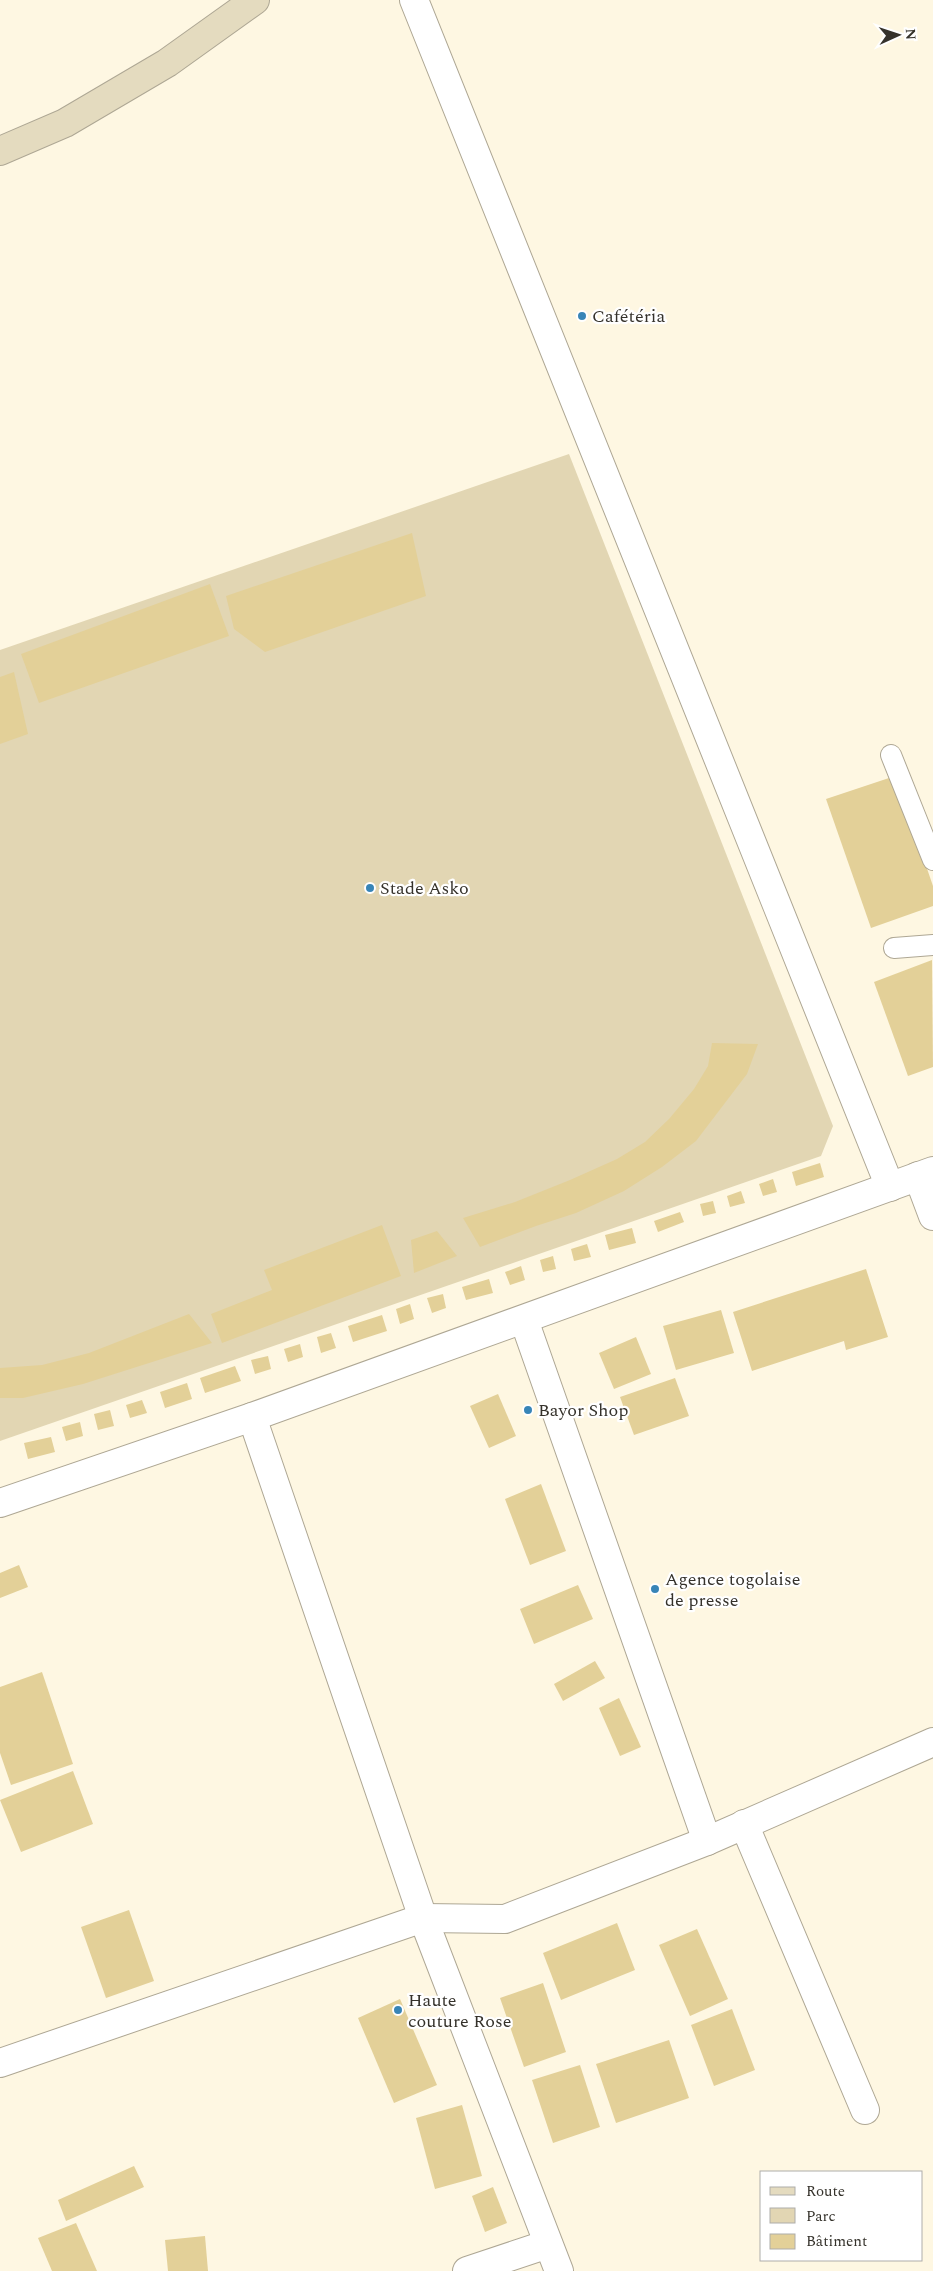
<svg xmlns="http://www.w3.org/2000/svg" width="933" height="2271" font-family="Spectral,serif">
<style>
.green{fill:#e2d6b3}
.building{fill:#e3d098}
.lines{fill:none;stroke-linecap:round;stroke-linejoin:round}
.service-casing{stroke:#aea794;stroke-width:22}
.minor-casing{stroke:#aea794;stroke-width:30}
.secondary-casing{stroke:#aea794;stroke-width:30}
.service{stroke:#fff;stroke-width:20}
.minor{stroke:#fff;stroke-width:28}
.secondary{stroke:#e4dbbf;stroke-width:28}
.poi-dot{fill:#3885b7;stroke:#fff;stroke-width:2}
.labels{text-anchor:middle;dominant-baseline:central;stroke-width:4.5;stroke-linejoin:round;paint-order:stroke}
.poi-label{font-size:18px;fill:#35322b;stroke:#fff;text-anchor:start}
</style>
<rect width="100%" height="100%" fill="#fef7e2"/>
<polygon class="green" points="569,454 833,1126 821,1156 0,1441 0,650"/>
<g class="building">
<polygon points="412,533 426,596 265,652 234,629 226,596"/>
<polygon points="210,584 229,636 39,703 21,654"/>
<polygon points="14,672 28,734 0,744 0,677"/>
<polygon points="895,776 933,886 933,906 871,928 826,799"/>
<polygon points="932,960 933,1067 908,1076 874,982"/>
<polygon points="712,1043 758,1044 747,1074 696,1141 662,1167 624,1191 576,1213 536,1226 480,1247 463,1218 515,1202 570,1180 617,1159 645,1142 669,1119 694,1089 708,1066"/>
<polygon points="820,1163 824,1177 796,1186 792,1172"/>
<polygon points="773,1179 777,1192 763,1196 759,1184"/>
<polygon points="741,1191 745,1203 730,1207 727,1196"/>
<polygon points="713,1201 716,1213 703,1216 700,1204"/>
<polygon points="680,1212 684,1222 658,1232 654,1221"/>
<polygon points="382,1225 401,1276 222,1343 211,1314 272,1290 264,1270"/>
<polygon points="632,1228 636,1243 609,1250 605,1235"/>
<polygon points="437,1231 457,1256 414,1273 411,1240"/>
<polygon points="587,1244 591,1257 574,1261 571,1249"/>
<polygon points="553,1256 556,1269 543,1272 540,1260"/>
<polygon points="521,1266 525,1280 510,1285 505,1272"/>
<polygon points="866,1269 888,1337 846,1350 844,1341 752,1371 733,1312"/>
<polygon points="489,1279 493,1293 466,1300 462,1287"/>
<polygon points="443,1294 446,1308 432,1313 427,1298"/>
<polygon points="410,1304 414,1319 400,1324 396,1309"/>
<polygon points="721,1310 734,1353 676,1370 663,1326"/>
<polygon points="189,1314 212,1343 83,1384 23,1398 0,1398 0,1368 42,1365 89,1353"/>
<polygon points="382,1315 387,1331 353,1342 348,1326"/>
<polygon points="331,1333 336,1348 321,1353 317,1337"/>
<polygon points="636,1337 651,1374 614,1389 599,1353"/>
<polygon points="300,1344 303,1357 288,1362 284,1349"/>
<polygon points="268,1356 271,1369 255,1374 251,1360"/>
<polygon points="235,1366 241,1381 205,1393 200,1378"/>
<polygon points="675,1378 689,1416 634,1435 620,1397"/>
<polygon points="187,1383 192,1399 165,1408 160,1392"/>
<polygon points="498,1394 516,1436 489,1448 470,1406"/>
<polygon points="142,1400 147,1413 130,1418 126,1405"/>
<polygon points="110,1410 114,1426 98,1430 94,1414"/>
<polygon points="80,1422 83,1436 66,1441 62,1427"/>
<polygon points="51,1437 55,1452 28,1459 24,1443"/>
<polygon points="541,1484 566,1551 530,1565 505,1499"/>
<polygon points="19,1565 28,1587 0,1598 0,1573"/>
<polygon points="578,1585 593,1619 534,1644 520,1609"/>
<polygon points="595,1661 605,1678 563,1701 554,1684"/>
<polygon points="42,1672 73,1764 11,1785 0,1753 0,1687"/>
<polygon points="619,1698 641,1747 620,1756 599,1708"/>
<polygon points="73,1771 93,1824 21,1852 0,1800"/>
<polygon points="129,1910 154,1981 106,1998 81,1927"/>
<polygon points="617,1923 635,1970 561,2000 543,1953"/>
<polygon points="697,1929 728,1999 690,2016 659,1945"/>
<polygon points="543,1983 566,2052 524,2067 500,1998"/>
<polygon points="400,1999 437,2085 394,2103 358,2018"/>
<polygon points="732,2009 755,2070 714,2086 691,2025"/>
<polygon points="669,2040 689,2098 616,2123 596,2064"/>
<polygon points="580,2065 600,2127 553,2143 532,2080"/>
<polygon points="462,2105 482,2176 435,2189 416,2118"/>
<polygon points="134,2166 144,2187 66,2221 58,2200"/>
<polygon points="493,2187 507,2223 485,2232 472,2196"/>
<polygon points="76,2223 97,2271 52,2271 38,2238"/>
<polygon points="205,2236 208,2271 168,2271 165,2240"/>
</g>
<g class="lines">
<g class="service-casing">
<g id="service">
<polyline points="891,755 933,860"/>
<polyline points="894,948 933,945"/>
</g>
</g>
<g class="minor-casing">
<g id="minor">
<polyline points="414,0 890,1187"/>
<polyline points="918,1176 933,1216"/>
<polyline points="524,1320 707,1841"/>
<polyline points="252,1417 423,1918 559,2271"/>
<polyline points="0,1503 252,1417 933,1171"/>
<polyline points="744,1824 865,2110"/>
<polyline points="0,2063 423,1918 505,1919 707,1841 933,1742"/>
<polyline points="467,2271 548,2244"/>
</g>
</g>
<g class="secondary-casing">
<polyline id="secondary" points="0,151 65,123 167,63 255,0"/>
</g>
<use href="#service" class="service"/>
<use href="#minor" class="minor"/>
<use href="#secondary" class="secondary"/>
</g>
<g class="poi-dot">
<circle cx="582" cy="316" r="5"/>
<circle cx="370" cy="888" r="5"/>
<circle cx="528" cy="1410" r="5"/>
<circle cx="655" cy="1589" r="5"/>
<circle cx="398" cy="2010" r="5"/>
</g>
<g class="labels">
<g class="poi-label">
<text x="592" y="316">Cafétéria</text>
<text x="380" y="888">Stade Asko</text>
<text x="538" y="1410">Bayor Shop</text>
<text x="665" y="1579">Agence togolaise<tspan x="665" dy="21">de presse</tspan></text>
<text x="408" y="2000">Haute<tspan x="408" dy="21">couture Rose</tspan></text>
</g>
</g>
<rect x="760" y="2171" width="162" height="90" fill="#ffffff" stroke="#aeadaa"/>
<rect x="770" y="2187" width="25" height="8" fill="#e4dbbf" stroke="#aeadaa"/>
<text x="806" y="2196" font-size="15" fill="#35322b">Route</text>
<rect x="770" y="2208" width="25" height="15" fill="#e2d6b3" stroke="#aeadaa"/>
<text x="806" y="2221" font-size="15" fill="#35322b">Parc</text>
<rect x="770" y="2234" width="25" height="15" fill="#e3d098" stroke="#aeadaa"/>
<text x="806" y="2246" font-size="15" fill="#35322b">Bâtiment</text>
<g transform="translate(898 35) rotate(87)" stroke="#ffffff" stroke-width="4" paint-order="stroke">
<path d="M0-4L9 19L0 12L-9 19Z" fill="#35322b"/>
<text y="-8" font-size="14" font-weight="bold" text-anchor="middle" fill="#35322b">N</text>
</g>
</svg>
